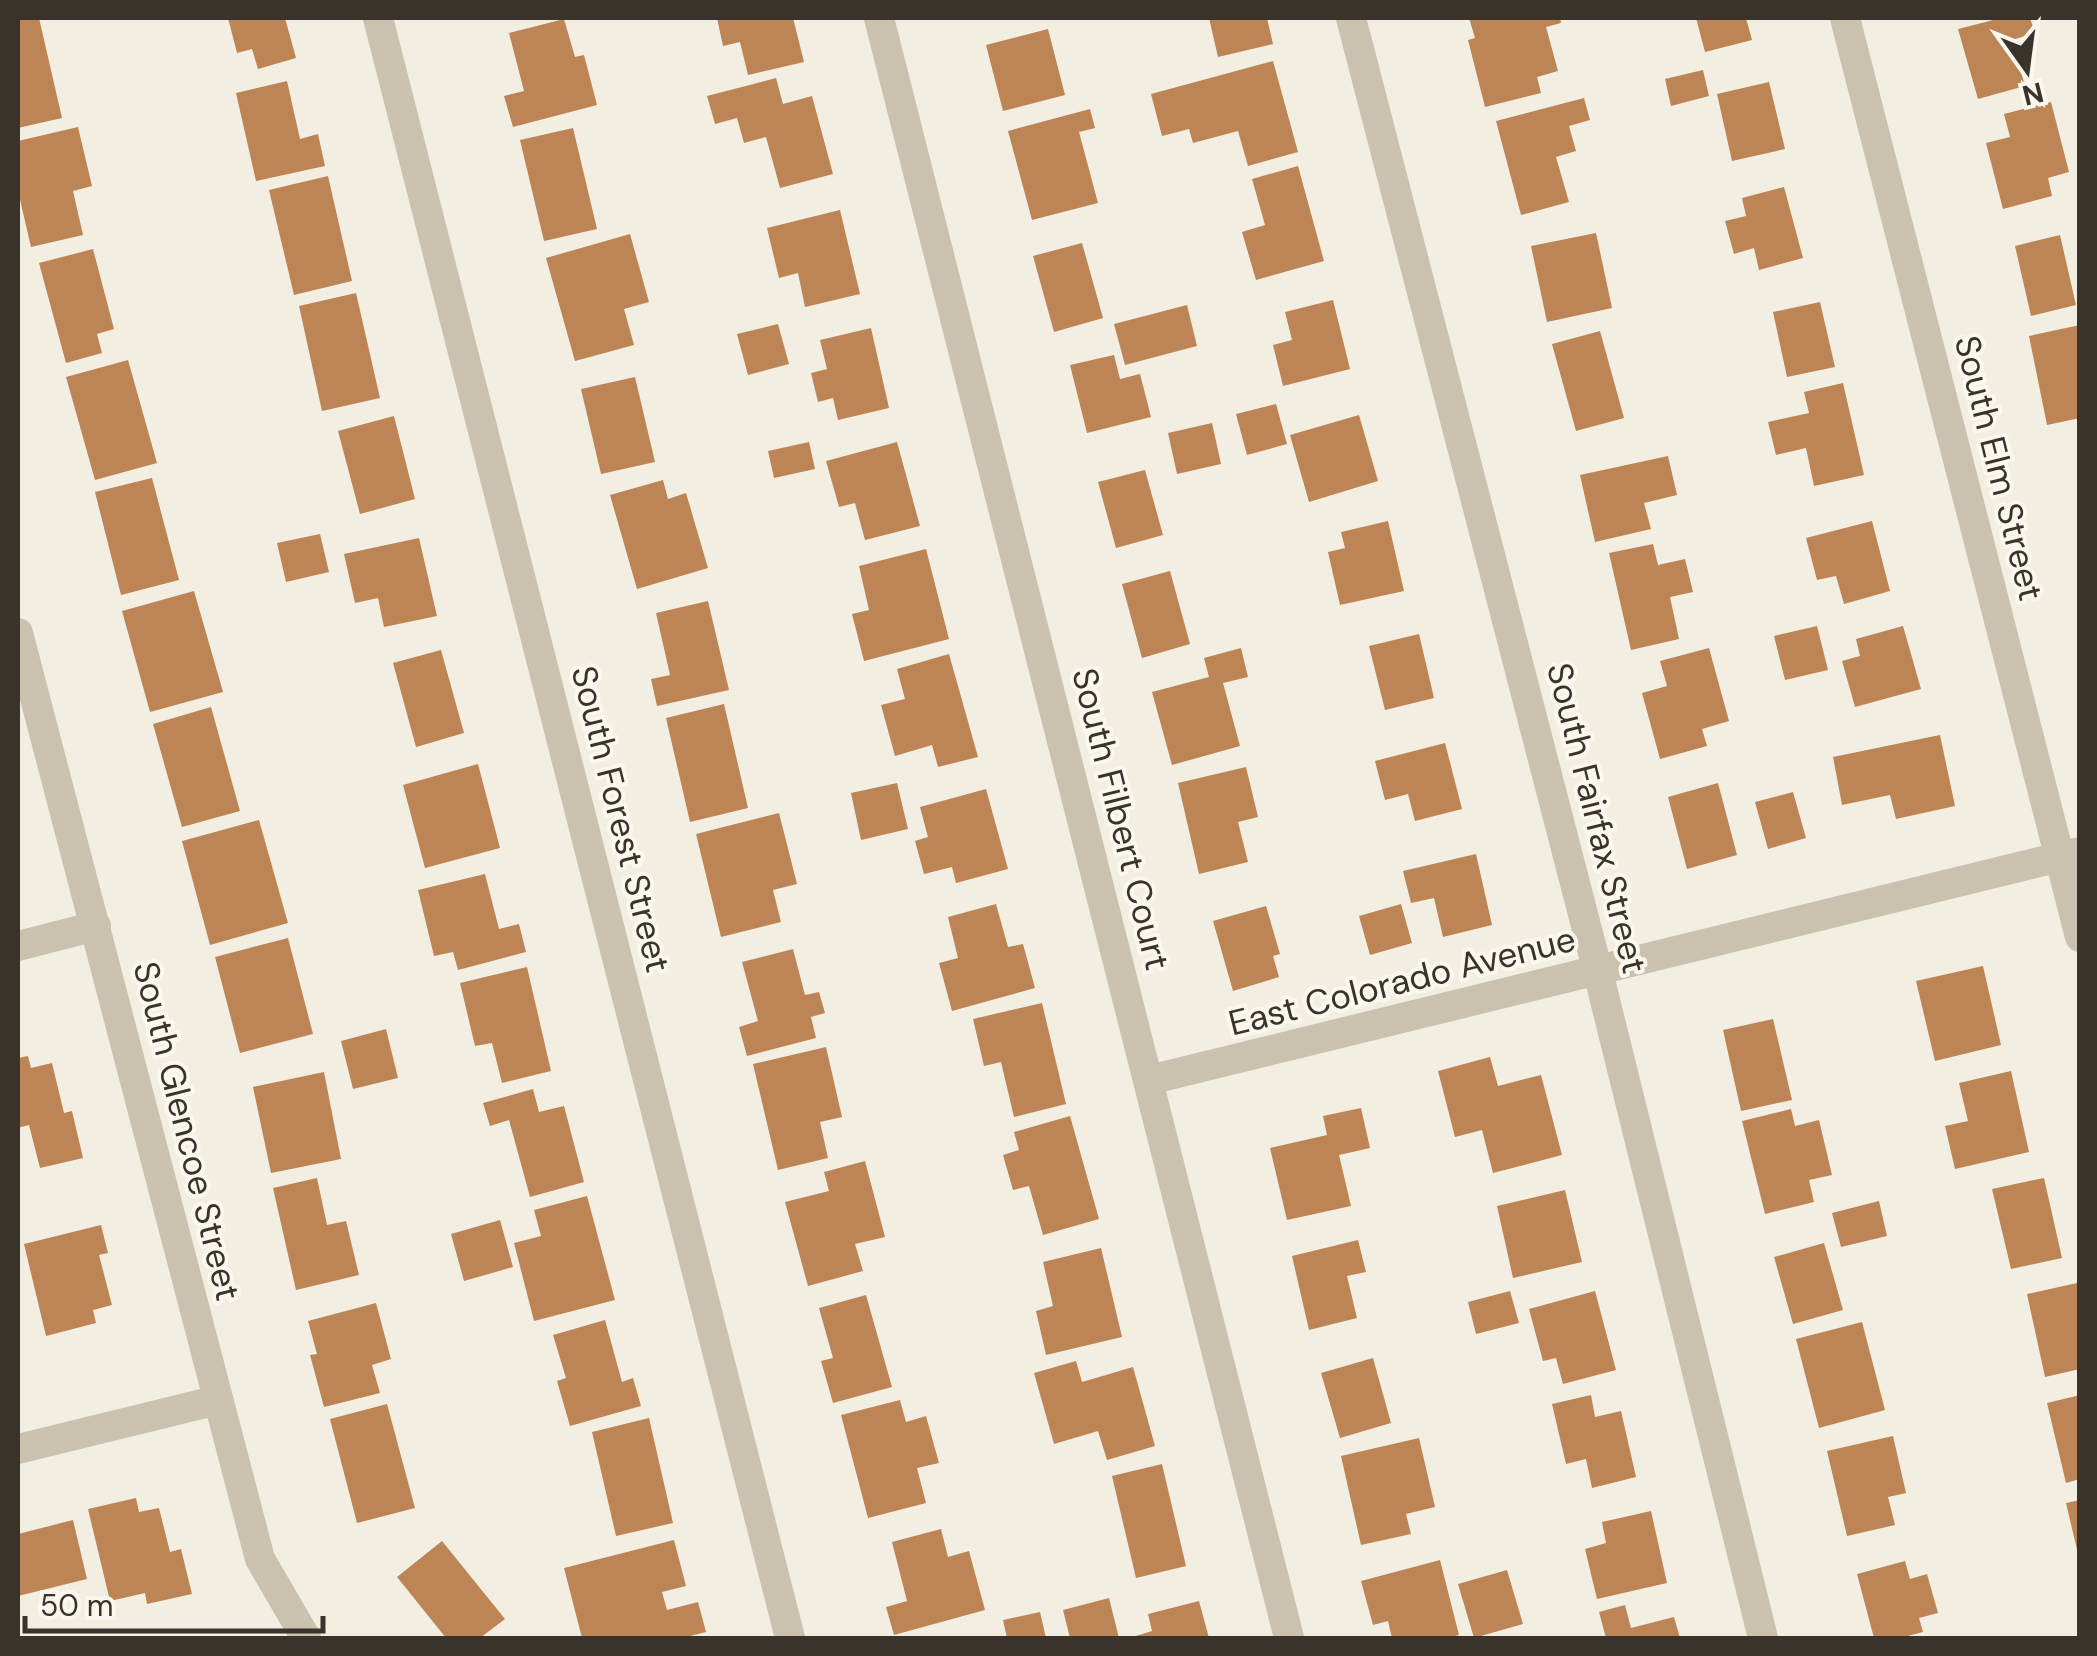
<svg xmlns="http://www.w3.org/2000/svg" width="2097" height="1656" font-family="'DM Sans',sans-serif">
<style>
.building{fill:#bd8555}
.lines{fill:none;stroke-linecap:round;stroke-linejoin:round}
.minor{stroke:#cac1ae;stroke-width:30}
.labels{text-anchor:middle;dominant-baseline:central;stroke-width:8;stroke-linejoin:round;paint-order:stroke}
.street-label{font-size:35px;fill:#39332c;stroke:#faf7ee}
</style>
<rect width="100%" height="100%" fill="#f2eee2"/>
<g class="building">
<polygon points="24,18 39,18 62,118 18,128 18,19"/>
<polygon points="228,18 285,18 296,58 258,69 252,49 237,53"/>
<polygon points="717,18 793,18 804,62 748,75 740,42 723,46"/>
<polygon points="1209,18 1267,18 1273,44 1218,57"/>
<polygon points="1469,18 1560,18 1561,23 1546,27 1558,71 1537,77 1541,93 1485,107 1468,40 1475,38"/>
<polygon points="1696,18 1746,18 1752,40 1705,52"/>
<polygon points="2001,18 2030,18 2035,33 2012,40 2025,86 1978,99 1958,29"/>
<polygon points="564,19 575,57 584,55 597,105 513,127 504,96 524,91 509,33"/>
<polygon points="1048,29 1065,95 1003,111 986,45"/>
<polygon points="1273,61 1298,152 1248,166 1238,131 1193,143 1189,129 1162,136 1151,94"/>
<polygon points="1703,70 1709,96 1671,106 1665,79"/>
<polygon points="776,78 783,104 812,96 833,174 780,188 766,137 744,143 737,118 715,124 707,96"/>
<polygon points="287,81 300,139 318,134 325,166 256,181 236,93"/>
<polygon points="1769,82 1785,149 1732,161 1717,94"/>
<polygon points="1584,98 1590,120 1569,126 1576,151 1556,157 1569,202 1521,215 1496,121"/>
<polygon points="2051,102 2069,172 2048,178 2052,196 2003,209 1986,143 2010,137 2004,114"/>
<polygon points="1090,109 1095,128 1079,132 1098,203 1032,220 1008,131"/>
<polygon points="78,127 92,186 73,191 83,235 31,247 18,191 18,141"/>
<polygon points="573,128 597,229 544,241 520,140"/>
<polygon points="1298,166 1324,261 1256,280 1242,232 1265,225 1252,179"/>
<polygon points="328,176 352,281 294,295 269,190"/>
<polygon points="1784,187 1803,258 1759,270 1754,248 1734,254 1725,221 1746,216 1742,198"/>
<polygon points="840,210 860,294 805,307 798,273 779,278 767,228"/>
<polygon points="1596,233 1612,308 1547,322 1531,246"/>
<polygon points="630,234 649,302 624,309 634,345 575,361 546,258"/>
<polygon points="2060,235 2076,305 2031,316 2015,246"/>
<polygon points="1082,243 1103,318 1054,332 1033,256"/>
<polygon points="93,249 114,329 97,334 102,353 66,363 39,263"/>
<polygon points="356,293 380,398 322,411 299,306"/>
<polygon points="1333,300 1350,369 1283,386 1273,345 1292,340 1285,312"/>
<polygon points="1820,302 1835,367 1787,377 1773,312"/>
<polygon points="1187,305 1197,346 1125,365 1114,324"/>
<polygon points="778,324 789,364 748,375 737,334"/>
<polygon points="2080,325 2080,418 2047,425 2029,336"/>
<polygon points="871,328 889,408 838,420 833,398 818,402 811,373 827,369 820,340"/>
<polygon points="1600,331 1624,418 1576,431 1552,344"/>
<polygon points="1114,355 1120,379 1140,374 1151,417 1087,433 1070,365"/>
<polygon points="128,360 157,463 95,480 66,377"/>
<polygon points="635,377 655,462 601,474 581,389"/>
<polygon points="1843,383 1864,475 1814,486 1806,448 1776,455 1768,422 1809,413 1804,392"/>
<polygon points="1276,404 1287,444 1247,455 1236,414"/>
<polygon points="1359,415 1378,481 1309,502 1290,435"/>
<polygon points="394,416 415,499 360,514 338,431"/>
<polygon points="1212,423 1221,464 1177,474 1168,433"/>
<polygon points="809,442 815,469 774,478 768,451"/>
<polygon points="897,442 920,526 865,540 855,503 839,507 826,461"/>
<polygon points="1668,456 1677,495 1644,503 1651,529 1595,542 1580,475"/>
<polygon points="1145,470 1163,535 1116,548 1098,482"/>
<polygon points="152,478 179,580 121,595 95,492"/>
<polygon points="663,480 668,499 686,493 708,568 637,589 610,495"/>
<polygon points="1388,521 1404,591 1340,605 1328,552 1345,548 1341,532"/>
<polygon points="1872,521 1890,591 1844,604 1836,576 1817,580 1806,538"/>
<polygon points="320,534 329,572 286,582 277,543"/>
<polygon points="419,538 437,616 384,627 378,598 355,603 344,554"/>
<polygon points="1653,544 1658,565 1685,559 1693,592 1670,597 1679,639 1631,650 1609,553"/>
<polygon points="926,549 949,639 864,661 852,614 869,610 859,566"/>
<polygon points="1170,571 1190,644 1142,658 1122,584"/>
<polygon points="194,591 223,692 150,712 122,611"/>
<polygon points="708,601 729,690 657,706 651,679 670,675 656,613"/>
<polygon points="1817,626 1828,670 1785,680 1774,636"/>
<polygon points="1903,626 1921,689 1855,707 1842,661 1860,656 1856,639"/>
<polygon points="1419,634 1434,698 1385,710 1369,646"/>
<polygon points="1241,648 1248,677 1223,683 1240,746 1172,765 1152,692 1209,677 1204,658"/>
<polygon points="1709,648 1729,721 1702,729 1707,746 1660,759 1642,693 1667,686 1660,661"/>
<polygon points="441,650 464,733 416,747 393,663"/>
<polygon points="949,654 978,757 938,767 932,745 895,756 881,705 905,699 897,669"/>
<polygon points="724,704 748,808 690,822 666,718"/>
<polygon points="211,707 240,811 182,827 153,724"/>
<polygon points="1940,735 1955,806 1896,819 1890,795 1842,805 1833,757"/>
<polygon points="1445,743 1462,809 1415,821 1408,794 1385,800 1375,761"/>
<polygon points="478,764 500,848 425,868 403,785"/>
<polygon points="1246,767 1258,817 1238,822 1248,862 1199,874 1178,783"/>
<polygon points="897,783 908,829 861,840 851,793"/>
<polygon points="1718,783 1737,855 1687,869 1668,797"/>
<polygon points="986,789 1008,869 956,883 952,867 924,874 915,841 928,837 920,807"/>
<polygon points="1793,792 1806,838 1768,849 1755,802"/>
<polygon points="779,813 797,884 773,890 781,922 721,937 696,834"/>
<polygon points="259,820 288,923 210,945 182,841"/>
<polygon points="1476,854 1492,925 1443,937 1434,898 1411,903 1403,871"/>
<polygon points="485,874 499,929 519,924 526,952 458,970 453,952 434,956 418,890"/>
<polygon points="996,904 1008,947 1023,944 1035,988 952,1011 939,963 958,958 948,917"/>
<polygon points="1401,904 1412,943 1370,955 1359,916"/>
<polygon points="1266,906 1280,954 1273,956 1279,977 1233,991 1213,921"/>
<polygon points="288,938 313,1034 240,1053 215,957"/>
<polygon points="793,949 805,995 819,992 825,1013 811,1017 816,1038 747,1056 739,1027 758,1021 742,962"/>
<polygon points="1983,966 2001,1045 1935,1061 1916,981"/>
<polygon points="527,967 551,1071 502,1083 492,1043 475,1046 460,983"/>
<polygon points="1042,1003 1066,1104 1014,1117 1001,1062 984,1066 973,1019"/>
<polygon points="1773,1019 1792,1100 1741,1111 1723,1030"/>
<polygon points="386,1029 398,1078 353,1089 341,1041"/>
<polygon points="826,1047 842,1117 820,1122 828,1158 778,1170 753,1064"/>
<polygon points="28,1056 31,1068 52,1063 64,1113 72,1111 83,1158 40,1168 29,1125 18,1128 18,1058"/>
<polygon points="1490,1057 1498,1086 1541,1075 1562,1155 1493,1173 1482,1130 1455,1137 1438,1071"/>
<polygon points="2011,1071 2029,1152 1955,1169 1945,1126 1968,1121 1959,1083"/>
<polygon points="324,1072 341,1159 271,1173 253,1087"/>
<polygon points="533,1089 539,1112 564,1106 584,1182 530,1197 509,1120 490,1126 483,1103"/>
<polygon points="1361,1108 1370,1148 1339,1155 1351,1206 1287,1220 1270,1148 1327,1135 1323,1116"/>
<polygon points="1791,1109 1795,1126 1819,1120 1832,1175 1809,1180 1814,1202 1765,1214 1742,1121"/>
<polygon points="1070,1116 1099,1219 1043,1235 1029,1186 1013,1190 1003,1155 1019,1150 1014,1132"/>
<polygon points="865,1161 885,1237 855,1244 863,1271 808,1286 785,1202 829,1191 824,1172"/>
<polygon points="317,1178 327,1225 346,1221 359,1275 296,1290 273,1188"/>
<polygon points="2044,1178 2062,1258 2011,1269 1992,1189"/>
<polygon points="1565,1190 1582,1262 1513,1278 1497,1206"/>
<polygon points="587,1196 615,1300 534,1321 514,1243 541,1236 534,1210"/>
<polygon points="1879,1201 1887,1236 1841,1247 1832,1213"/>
<polygon points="500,1220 513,1267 464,1281 451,1234"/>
<polygon points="101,1225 108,1253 99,1255 112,1305 93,1310 96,1323 46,1336 24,1244"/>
<polygon points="1358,1240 1366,1272 1347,1276 1357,1318 1309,1330 1292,1256"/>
<polygon points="1824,1243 1843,1310 1793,1324 1774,1257"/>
<polygon points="1101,1248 1122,1337 1046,1355 1036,1311 1053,1306 1043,1262"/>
<polygon points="2077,1283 2080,1293 2080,1369 2045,1377 2027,1294"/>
<polygon points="1510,1291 1519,1323 1476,1334 1468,1302"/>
<polygon points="1595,1291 1616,1370 1563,1384 1556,1358 1543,1361 1529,1309"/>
<polygon points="866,1295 892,1387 833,1403 821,1361 833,1358 819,1308"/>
<polygon points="376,1303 391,1359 372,1365 380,1393 324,1407 310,1355 317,1354 308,1321"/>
<polygon points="605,1320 622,1382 633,1378 641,1406 570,1426 557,1381 566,1378 553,1335"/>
<polygon points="1862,1322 1885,1410 1819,1428 1796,1339"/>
<polygon points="1373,1358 1391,1423 1340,1438 1321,1373"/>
<polygon points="1076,1361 1082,1382 1133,1367 1155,1446 1107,1460 1098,1431 1054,1444 1034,1373"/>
<polygon points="1591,1395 1595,1417 1621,1411 1636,1477 1592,1488 1586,1459 1566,1464 1552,1404"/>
<polygon points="2080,1395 2080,1479 2066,1483 2047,1403"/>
<polygon points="900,1400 906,1422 926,1416 939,1463 917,1468 926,1503 868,1518 841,1415"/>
<polygon points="387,1404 415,1508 357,1523 330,1419"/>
<polygon points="649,1418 673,1523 616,1536 592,1432"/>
<polygon points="1893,1436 1906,1493 1888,1497 1895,1525 1847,1536 1827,1451"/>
<polygon points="1419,1438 1435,1507 1406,1514 1411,1534 1361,1545 1341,1456"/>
<polygon points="1162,1464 1186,1566 1136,1578 1112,1476"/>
<polygon points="136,1498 139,1512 159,1508 170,1552 181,1549 192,1594 147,1604 145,1593 110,1601 88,1509"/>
<polygon points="2080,1500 2080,1554 2078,1554 2066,1503"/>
<polygon points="1651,1511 1667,1583 1597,1599 1585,1549 1606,1543 1602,1522"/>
<polygon points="73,1520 87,1579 18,1596 18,1534"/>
<polygon points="941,1529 948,1557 969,1551 985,1610 894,1635 886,1607 907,1601 892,1542"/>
<polygon points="674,1540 686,1586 662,1592 667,1610 698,1602 706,1632 682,1638 582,1638 564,1568"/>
<polygon points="442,1541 505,1619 480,1638 446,1638 397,1577"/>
<polygon points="1440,1560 1459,1635 1447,1638 1392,1638 1388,1621 1373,1625 1361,1581"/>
<polygon points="1905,1561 1910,1579 1927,1574 1938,1613 1919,1618 1923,1632 1900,1638 1874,1638 1857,1574"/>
<polygon points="1507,1570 1523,1624 1474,1638 1458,1584"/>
<polygon points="1109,1598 1119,1638 1070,1638 1063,1610"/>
<polygon points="1199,1601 1209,1638 1129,1638 1152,1631 1148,1614"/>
<polygon points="1625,1605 1631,1628 1674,1617 1680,1638 1606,1638 1599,1612"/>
<polygon points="1040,1612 1046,1638 1007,1638 1003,1620"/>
</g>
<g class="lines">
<g class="minor">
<polyline points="378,18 790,1638"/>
<polyline points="879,18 1289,1638"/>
<polyline points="1351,18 1598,972 1763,1638"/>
<polyline points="1845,18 2080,937"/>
<polyline points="18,633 260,1559 306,1638"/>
<polyline points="18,946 96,926"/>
<polyline points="1149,1080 2080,852"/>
<polyline points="18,1449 218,1400"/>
</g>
</g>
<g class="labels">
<g class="street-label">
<text transform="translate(1999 468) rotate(76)">South Elm Street</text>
<text transform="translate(1597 818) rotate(76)">South Fairfax Street</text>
<text transform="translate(621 819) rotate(76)">South Forest Street</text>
<text transform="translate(1121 819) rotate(76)">South Filbert Court</text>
<text transform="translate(1402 981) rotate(-14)">East Colorado Avenue</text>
<text transform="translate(187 1131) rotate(76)">South Glencoe Street</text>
</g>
</g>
<rect width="2097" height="1656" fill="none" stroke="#39332c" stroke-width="40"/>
<g transform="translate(2027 70) rotate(166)" stroke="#faf7ee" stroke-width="8" paint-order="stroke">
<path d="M0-8L18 38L0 25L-18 38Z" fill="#39332c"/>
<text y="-15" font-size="28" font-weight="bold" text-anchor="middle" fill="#39332c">N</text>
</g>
<path d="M25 1616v15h298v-15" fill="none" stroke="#39332c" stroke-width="5"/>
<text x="40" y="1616" font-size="30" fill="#39332c" stroke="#faf7ee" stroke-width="8" paint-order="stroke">50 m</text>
</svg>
